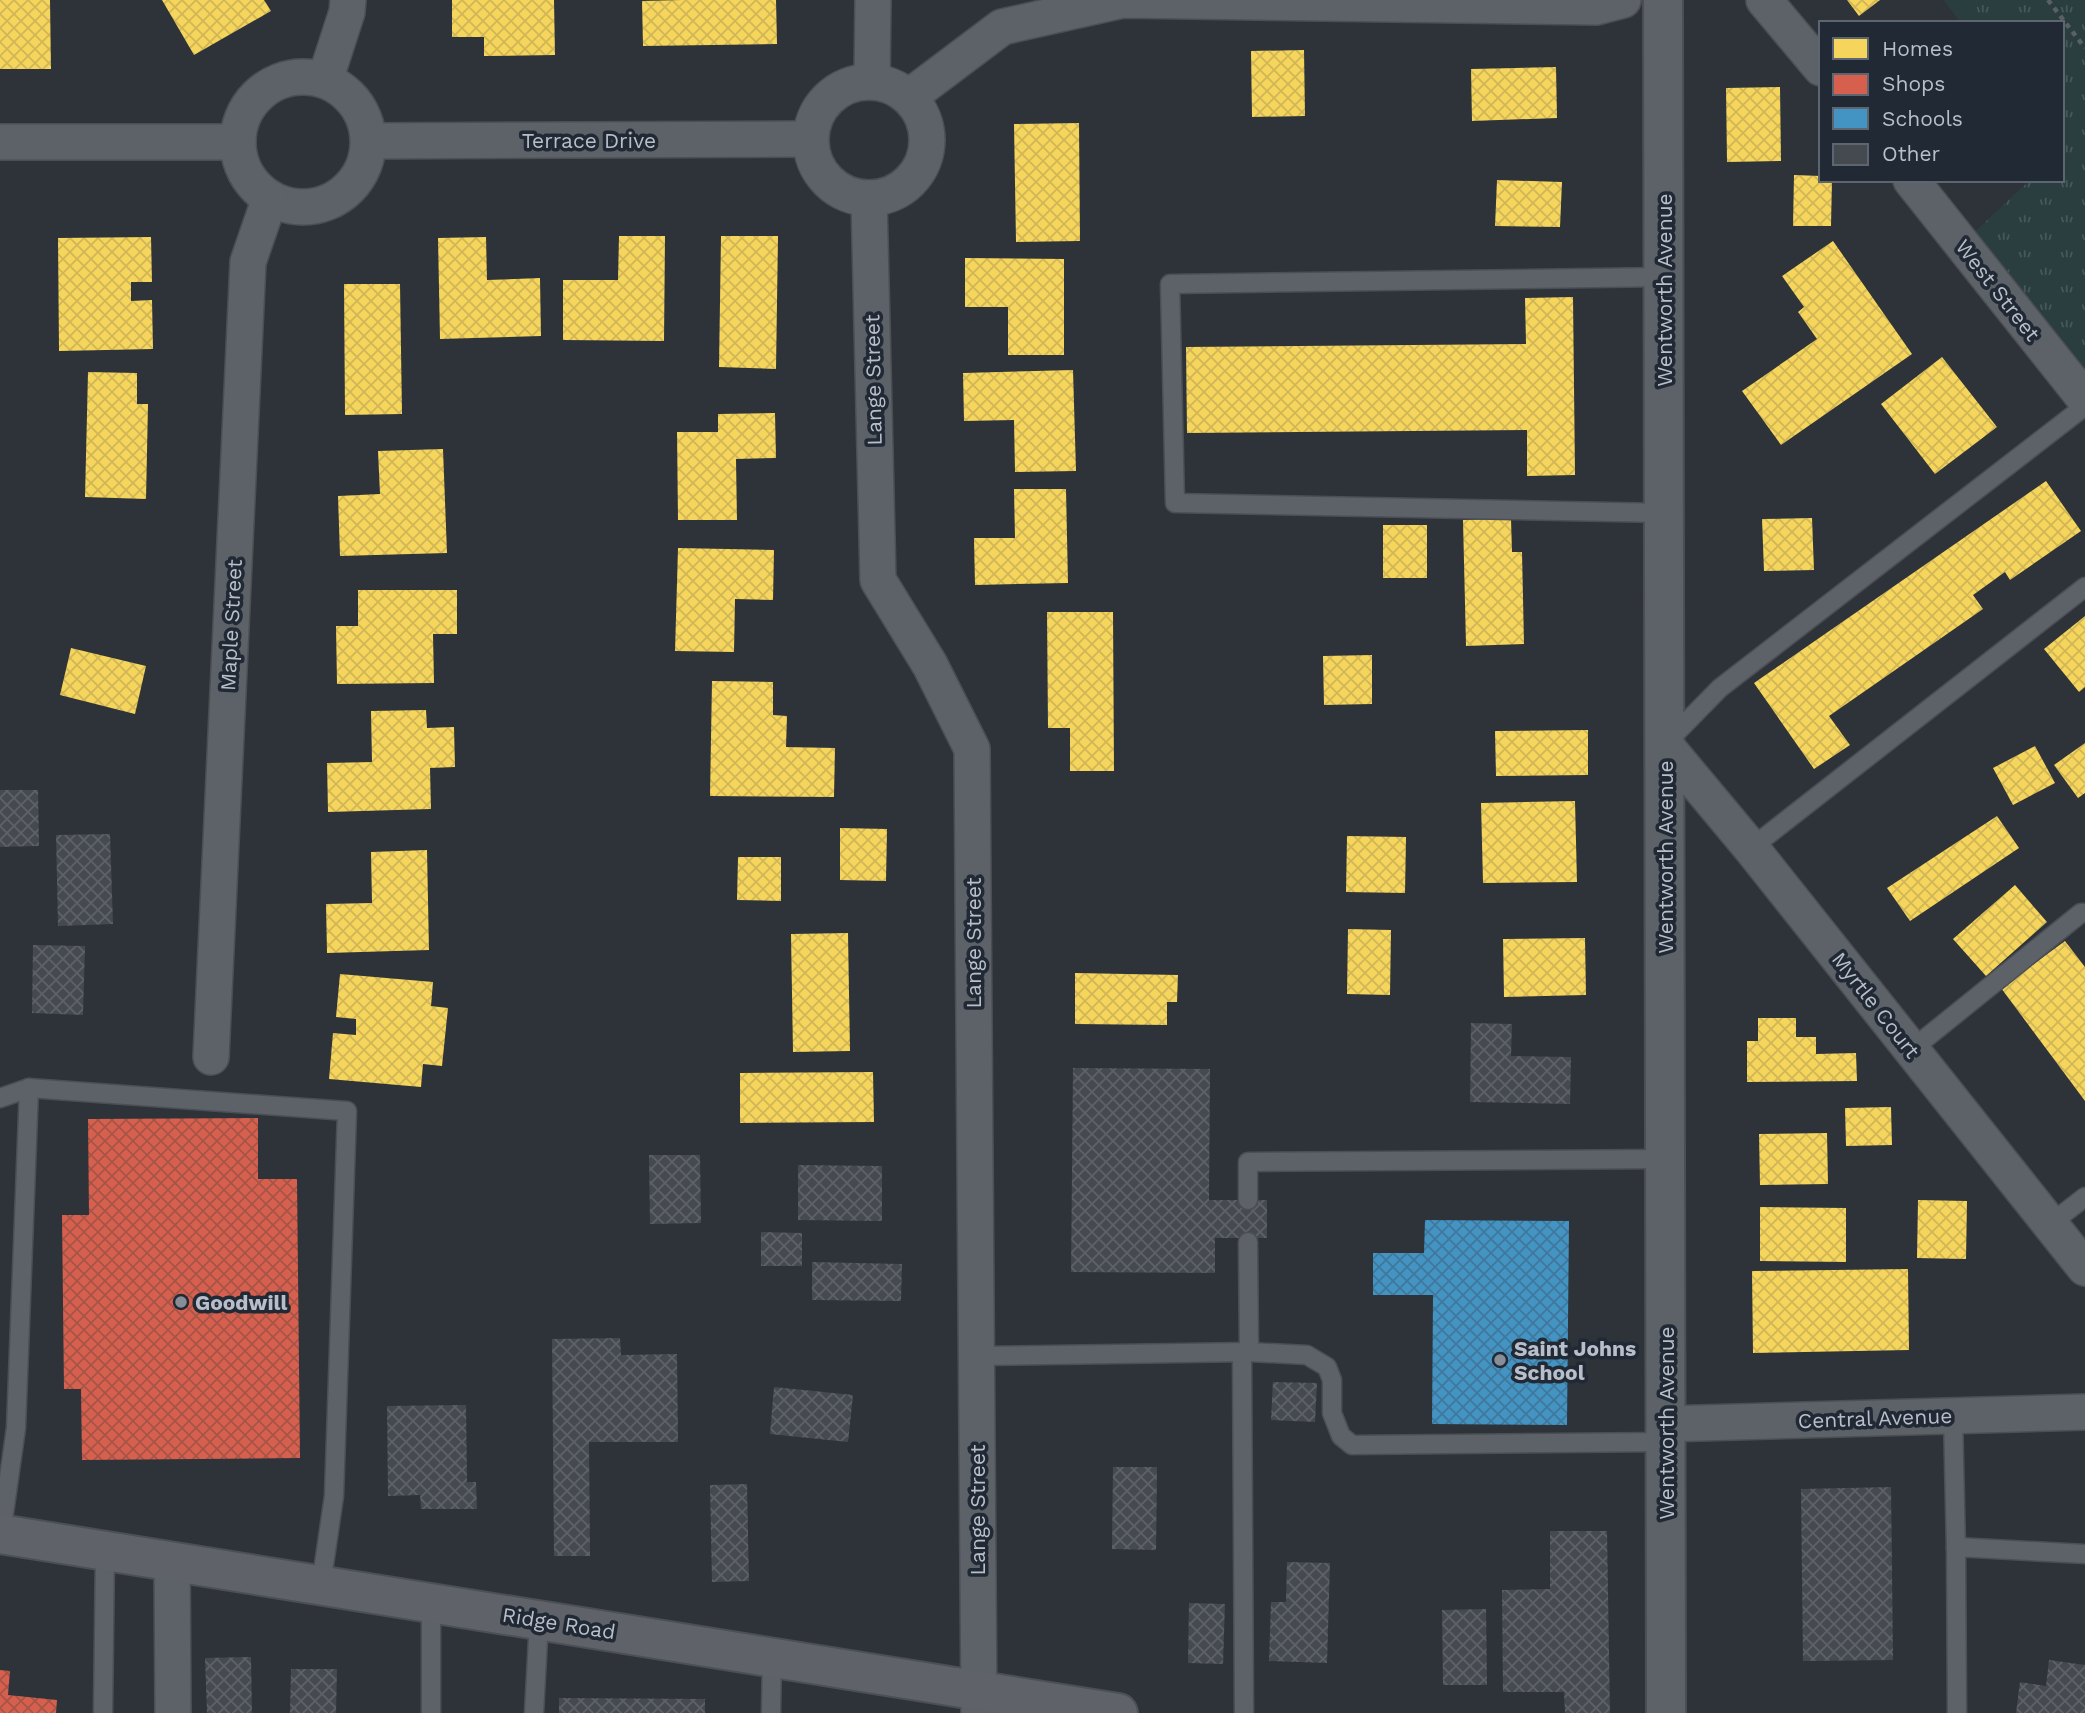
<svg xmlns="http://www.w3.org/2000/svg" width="2085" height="1713" font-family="'Work Sans',sans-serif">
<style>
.grass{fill:url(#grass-tufts)}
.homes{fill:url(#homes-cross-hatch)}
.shops{fill:url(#shops-cross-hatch)}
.schools{fill:url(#schools-cross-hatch)}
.building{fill:url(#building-cross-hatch)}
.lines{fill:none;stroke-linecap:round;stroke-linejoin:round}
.service-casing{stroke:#4b4f54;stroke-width:21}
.minor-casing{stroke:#4b4f54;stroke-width:38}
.tertiary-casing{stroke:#4b4f54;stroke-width:42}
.primary-casing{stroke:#4b4f56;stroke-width:42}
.path{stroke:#5a6064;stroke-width:4.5;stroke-dasharray:5 5;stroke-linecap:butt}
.service{stroke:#5d6168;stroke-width:18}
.minor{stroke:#5d6168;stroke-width:35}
.tertiary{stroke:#5d6168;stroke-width:38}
.primary{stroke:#5f6369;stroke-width:38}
.poi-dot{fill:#878e97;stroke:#202934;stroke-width:2.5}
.labels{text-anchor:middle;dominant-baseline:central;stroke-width:7;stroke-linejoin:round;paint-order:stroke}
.street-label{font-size:21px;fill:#b8bfca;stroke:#202934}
.poi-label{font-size:21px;font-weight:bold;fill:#b8bfca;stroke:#202934;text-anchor:start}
</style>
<defs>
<pattern id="grass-tufts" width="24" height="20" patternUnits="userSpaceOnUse" patternTransform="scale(1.75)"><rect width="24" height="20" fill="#2a3e40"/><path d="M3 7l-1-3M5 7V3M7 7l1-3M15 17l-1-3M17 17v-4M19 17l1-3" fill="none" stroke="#47585a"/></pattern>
<pattern id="homes-cross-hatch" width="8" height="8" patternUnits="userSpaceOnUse" patternTransform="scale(1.75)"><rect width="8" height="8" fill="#f6d55c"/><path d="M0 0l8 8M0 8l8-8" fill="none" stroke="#d0b656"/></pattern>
<pattern id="shops-cross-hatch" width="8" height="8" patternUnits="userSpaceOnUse" patternTransform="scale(1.75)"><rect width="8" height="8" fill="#d6604d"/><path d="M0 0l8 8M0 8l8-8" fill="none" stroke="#a65448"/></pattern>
<pattern id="schools-cross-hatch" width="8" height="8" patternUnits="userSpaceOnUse" patternTransform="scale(1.75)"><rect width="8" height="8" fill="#4393c3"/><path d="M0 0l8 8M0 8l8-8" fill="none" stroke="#3f789b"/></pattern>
<pattern id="building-cross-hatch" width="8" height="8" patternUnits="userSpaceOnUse" patternTransform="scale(1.75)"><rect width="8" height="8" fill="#454a50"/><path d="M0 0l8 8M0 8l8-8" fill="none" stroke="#5e6268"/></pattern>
</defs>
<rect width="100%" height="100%" fill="#2d3339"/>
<polygon class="grass" points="1944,0 2085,0 2085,399 1962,244 2030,180 2062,180 2062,23 1961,23"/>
<g class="homes">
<polygon points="0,0 50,0 51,69 0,69"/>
<polygon points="162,0 264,0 271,11 194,55"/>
<polygon points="452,0 554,0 555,55 484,56 484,37 452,37"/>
<polygon points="682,0 776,0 777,44 643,46 642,1"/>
<polygon points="1847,0 1880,0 1859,16"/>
<polygon points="1304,50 1305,116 1252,117 1251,51"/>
<polygon points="1556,67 1557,118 1472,121 1471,69"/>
<polygon points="1780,87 1781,161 1727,162 1726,88"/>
<polygon points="1079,123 1080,241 1016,242 1014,124"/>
<polygon points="1794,175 1821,176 1821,180 1832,180 1831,226 1793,226"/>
<polygon points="1497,180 1562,182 1560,227 1495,226"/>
<polygon points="619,236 665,236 664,341 563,340 563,280 618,280"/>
<polygon points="721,236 778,236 776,369 719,367"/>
<polygon points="151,237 152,282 131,282 131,301 152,300 153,349 59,351 58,238"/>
<polygon points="486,237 487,280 540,278 541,336 440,339 438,238"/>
<polygon points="1833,241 1912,354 1781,445 1742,391 1817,339 1798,312 1804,307 1782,276"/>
<polygon points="965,258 1064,259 1064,355 1008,355 1008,307 965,307"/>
<polygon points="344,284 400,284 402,414 345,415"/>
<polygon points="1573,297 1575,475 1527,476 1527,430 1187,433 1186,347 1526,344 1525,298"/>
<polygon points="1942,357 1997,427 1935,474 1881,404"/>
<polygon points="1073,370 1076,471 1015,472 1014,420 964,421 963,373"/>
<polygon points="88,372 137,373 137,404 148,404 146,499 85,497"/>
<polygon points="775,413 776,458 736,459 737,520 678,520 677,432 718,432 718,414"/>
<polygon points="443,449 447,553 340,556 338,496 380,494 378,451"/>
<polygon points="2046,481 2081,531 2010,580 2005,572 1973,595 1983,609 1829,716 1850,745 1814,769 1754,683"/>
<polygon points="1014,489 1066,489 1068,583 975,585 974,538 1015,538"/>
<polygon points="1812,518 1814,570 1764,571 1762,519"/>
<polygon points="1511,519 1512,552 1522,552 1524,644 1466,646 1463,520"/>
<rect x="1383" y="525" width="44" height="53"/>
<polygon points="678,548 774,550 773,600 735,599 734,652 675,651"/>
<polygon points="358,590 457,590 457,634 433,634 434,683 337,684 336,626 358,626"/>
<polygon points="1047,612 1113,612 1114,771 1070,771 1070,728 1048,728"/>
<polygon points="2085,616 2085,687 2079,692 2044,649"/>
<polygon points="71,648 146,666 135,714 60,695"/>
<polygon points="1372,655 1372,704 1324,705 1323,656"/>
<polygon points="712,681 773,682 773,715 787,716 786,747 835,748 834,797 710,796"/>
<polygon points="426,710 427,728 454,727 455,767 430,768 431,809 328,812 327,763 372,762 371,711"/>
<polygon points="1588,730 1588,775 1496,776 1495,731"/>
<polygon points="2085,743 2085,793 2078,798 2054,765"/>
<polygon points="2035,746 2055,783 2013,805 1993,768"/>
<polygon points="1575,801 1577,882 1483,883 1481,803"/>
<polygon points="1997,816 2019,848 1910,921 1887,888"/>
<polygon points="840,828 887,829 886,881 840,880"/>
<polygon points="1347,836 1406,837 1405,893 1346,892"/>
<polygon points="427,850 429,950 327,953 326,904 372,903 371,852"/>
<polygon points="738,857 781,857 781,901 737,900"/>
<polygon points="2015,885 2047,922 1986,976 1953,939"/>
<polygon points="1348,929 1391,930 1390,995 1347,994"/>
<polygon points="848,933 850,1051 793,1052 791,934"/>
<polygon points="1585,938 1586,995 1504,997 1503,939"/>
<polygon points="2065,941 2085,967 2085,1101 2001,988"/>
<polygon points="1075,973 1178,975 1177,1002 1167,1002 1167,1025 1075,1024"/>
<polygon points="340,974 433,982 431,1006 448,1008 442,1066 423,1064 421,1087 329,1079 333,1033 356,1035 356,1019 336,1017"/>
<polygon points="1758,1018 1796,1018 1796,1037 1816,1037 1816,1054 1856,1053 1857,1081 1747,1082 1747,1041 1758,1041"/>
<polygon points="873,1072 874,1122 740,1123 740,1073"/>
<polygon points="1891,1107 1892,1145 1846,1146 1845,1108"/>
<polygon points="1827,1133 1828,1184 1760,1185 1759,1134"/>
<polygon points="1918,1200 1967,1201 1966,1259 1917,1258"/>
<polygon points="1760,1207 1846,1208 1846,1262 1760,1261"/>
<polygon points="1908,1269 1909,1350 1753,1353 1752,1271"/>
</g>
<g class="shops">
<polygon points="258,1118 258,1179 297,1179 300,1458 82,1460 81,1389 64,1389 62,1215 89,1215 88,1119"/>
<polygon points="0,1670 10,1671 8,1695 57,1700 56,1713 0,1713"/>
</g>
<polygon class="schools" points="1425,1220 1569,1221 1567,1425 1432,1424 1433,1295 1373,1295 1373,1253 1424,1253"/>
<g class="building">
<polygon points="0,790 38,790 39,846 0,847"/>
<polygon points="110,834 113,924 58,926 56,835"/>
<polygon points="33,945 85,946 83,1015 32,1013"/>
<polygon points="1471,1023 1512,1024 1511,1056 1571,1057 1570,1104 1470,1102"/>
<polygon points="1073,1068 1210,1069 1209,1200 1267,1200 1267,1238 1215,1238 1215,1273 1071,1272"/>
<polygon points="649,1155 700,1155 701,1223 650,1224"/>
<polygon points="798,1165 882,1166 882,1221 798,1220"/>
<polygon points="761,1232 802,1233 802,1266 761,1266"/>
<polygon points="812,1262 902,1264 901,1301 812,1300"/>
<polygon points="620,1338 621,1355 677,1354 678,1442 589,1442 590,1556 554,1556 552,1339"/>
<polygon points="1273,1382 1317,1383 1315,1422 1271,1420"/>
<polygon points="774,1387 853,1395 848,1442 770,1434"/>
<polygon points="466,1405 467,1482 476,1482 477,1509 421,1509 420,1495 388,1496 387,1406"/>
<polygon points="1113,1467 1157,1467 1156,1550 1112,1549"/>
<polygon points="747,1484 749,1581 712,1582 710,1485"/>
<polygon points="1891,1487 1893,1660 1803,1661 1801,1489"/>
<polygon points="1550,1531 1607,1531 1610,1713 1565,1713 1564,1692 1503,1692 1502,1590 1550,1589"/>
<polygon points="1287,1562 1330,1563 1327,1663 1269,1661 1271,1602 1286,1602"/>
<polygon points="1189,1603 1225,1604 1223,1664 1188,1663"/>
<polygon points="1486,1609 1487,1685 1443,1685 1442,1610"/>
<polygon points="251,1657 252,1713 207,1713 205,1658"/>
<polygon points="2049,1660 2085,1665 2085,1713 2016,1713 2020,1682 2046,1686"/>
<polygon points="291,1669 337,1669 336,1713 290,1713"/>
<polygon points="559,1698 705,1699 705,1713 559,1713"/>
</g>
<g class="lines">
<g class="service-casing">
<g id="service">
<polyline points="1664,277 1170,284 1175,503 1664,513"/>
<polyline points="1668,741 1720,688 2085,406"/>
<polyline points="1751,848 2085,587"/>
<polyline points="1911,1050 2081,913 2085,913"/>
<polyline points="0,1098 29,1088 347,1111 334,1496 321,1585"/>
<polyline points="1248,1200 1248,1162 1665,1159"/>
<polyline points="2050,1224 2085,1197"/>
<polyline points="1248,1242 1249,1352"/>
<polyline points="1242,1353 1244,1713"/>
<polyline points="976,1356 1249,1352 1307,1355 1327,1367 1332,1380 1332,1413 1341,1436 1352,1445 1666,1442"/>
<polyline points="1953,1416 1956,1549"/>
<polyline points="1,1534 16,1428 29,1088"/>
<polyline points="431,1603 431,1713"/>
<polyline points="103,1713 105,1551"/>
<polyline points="534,1713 539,1620"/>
<polyline points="771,1713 772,1658"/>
<polyline points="1957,1713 1956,1547 2085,1554"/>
</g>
</g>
<g class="minor-casing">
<g id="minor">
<polyline points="1764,0 1821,68"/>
<circle cx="303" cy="142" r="65"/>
<polyline points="325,80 347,12 348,0"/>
<polyline points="872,81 873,0"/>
<circle cx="869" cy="140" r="58"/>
<polyline points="909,97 1002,27 1123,0 1596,7 1623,0"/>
<polyline points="369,141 810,139"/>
<polyline points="0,142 238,142"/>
<polyline points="1911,180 2085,399"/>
<polyline points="869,198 878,580 930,665 972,749 979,1713"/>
<polyline points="1665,745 1751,848 2085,1268"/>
<polyline points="211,1057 248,262 270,198"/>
<polyline points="1665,1424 2085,1412"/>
<polyline points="172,1562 173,1713"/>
</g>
</g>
<g class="tertiary-casing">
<polyline id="tertiary" points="1663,0 1666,1713"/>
</g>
<g class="primary-casing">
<polyline id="primary" points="0,1534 1118,1713"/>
</g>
<polyline class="path" points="2048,0 2085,48"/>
<use href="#service" class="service"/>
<use href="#minor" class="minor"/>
<use href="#tertiary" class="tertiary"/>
<use href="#primary" class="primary"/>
</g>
<g class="poi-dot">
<circle cx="181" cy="1302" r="7"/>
<circle cx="1500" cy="1360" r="7"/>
</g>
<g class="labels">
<g class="street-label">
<text x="589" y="140">Terrace Drive</text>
<text transform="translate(1664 290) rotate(-90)">Wentworth Avenue</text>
<text transform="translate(1998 290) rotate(52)">West Street</text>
<text transform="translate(873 380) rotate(-91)">Lange Street</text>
<text transform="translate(231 625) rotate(-87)">Maple Street</text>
<text transform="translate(1665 857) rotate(-90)">Wentworth Avenue</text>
<text transform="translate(973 943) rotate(-90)">Lange Street</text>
<text transform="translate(1876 1005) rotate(52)">Myrtle Court</text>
<text transform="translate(1875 1418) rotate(-2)">Central Avenue</text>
<text transform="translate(1666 1423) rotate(-90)">Wentworth Avenue</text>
<text transform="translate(977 1510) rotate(-90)">Lange Street</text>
<text transform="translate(559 1623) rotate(9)">Ridge Road</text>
</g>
<g class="poi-label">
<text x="195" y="1302">Goodwill</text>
<text x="1514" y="1348">Saint Johns<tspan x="1514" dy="24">School</tspan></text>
</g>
</g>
<rect x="1819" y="21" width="245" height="161" fill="#202934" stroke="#5d6570" stroke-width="2"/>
<rect x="1833" y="38" width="35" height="21" fill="#f6d55c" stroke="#5d6570" stroke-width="2"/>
<text x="1882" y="56" font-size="21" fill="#b8bfca">Homes</text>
<rect x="1833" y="74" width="35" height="21" fill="#d6604d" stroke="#5d6570" stroke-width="2"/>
<text x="1882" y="91" font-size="21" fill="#b8bfca">Shops</text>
<rect x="1833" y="108" width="35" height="21" fill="#4393c3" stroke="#5d6570" stroke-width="2"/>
<text x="1882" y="126" font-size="21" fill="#b8bfca">Schools</text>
<rect x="1833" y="144" width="35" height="21" fill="#454a50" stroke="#5d6570" stroke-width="2"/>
<text x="1882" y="161" font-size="21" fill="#b8bfca">Other</text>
</svg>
